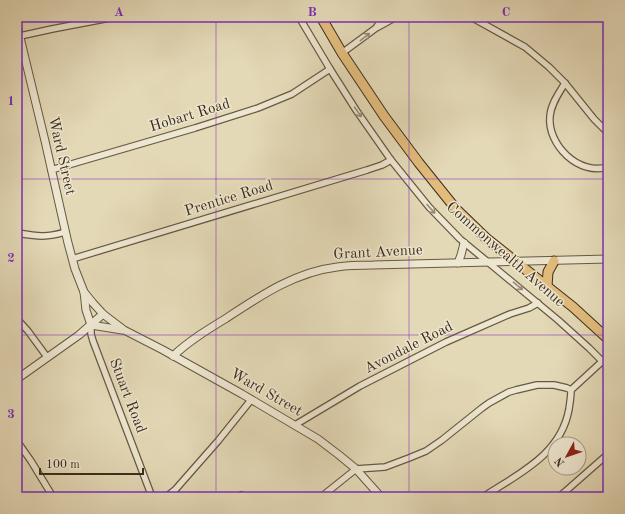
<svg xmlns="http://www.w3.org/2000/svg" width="625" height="514" font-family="'Old Standard TT',serif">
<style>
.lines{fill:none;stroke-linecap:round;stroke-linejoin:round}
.minor-casing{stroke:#675942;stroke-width:8}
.tertiary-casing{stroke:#675942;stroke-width:9}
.primary-casing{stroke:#3d2e1b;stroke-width:11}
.minor{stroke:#ede6d0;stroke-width:5.5}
.tertiary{stroke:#ede6d0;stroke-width:7}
.primary{stroke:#e2bc7c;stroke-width:9}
.oneway{stroke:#958a76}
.grid{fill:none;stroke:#7b2cbf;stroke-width:1;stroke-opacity:0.55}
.labels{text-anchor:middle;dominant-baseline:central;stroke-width:3;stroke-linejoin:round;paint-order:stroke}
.street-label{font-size:15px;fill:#3d2e1b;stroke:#ede6d0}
.neatline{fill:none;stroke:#7b2cbf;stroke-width:1.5}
.grid-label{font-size:13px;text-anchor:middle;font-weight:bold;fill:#7b2cbf}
</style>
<rect width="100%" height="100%" fill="#e4d9b7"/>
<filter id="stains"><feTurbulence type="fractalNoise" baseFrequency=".005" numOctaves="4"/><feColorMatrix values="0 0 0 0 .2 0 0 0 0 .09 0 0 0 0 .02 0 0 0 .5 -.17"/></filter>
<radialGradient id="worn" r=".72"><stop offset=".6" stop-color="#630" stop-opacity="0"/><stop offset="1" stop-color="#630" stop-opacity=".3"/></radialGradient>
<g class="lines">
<g class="minor-casing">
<g id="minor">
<polyline points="299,17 330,69 356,110 391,160 429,207 460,239 558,320 589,348 608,367"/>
<polyline points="471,17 525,47 549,67 565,83 594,119 608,133"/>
<polyline points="378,27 396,17"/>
<polyline points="20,36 52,29 115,17"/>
<polyline points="342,53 376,28 383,17"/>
<path d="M565,83C559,93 551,104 550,116C547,145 579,176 608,167"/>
<polyline points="51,170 195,128 258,108 292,94 330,69"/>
<path d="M17,233C36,236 47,238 65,232"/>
<polyline points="72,259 367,170 382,165 391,160"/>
<polyline points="17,319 28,331 47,357"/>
<polyline points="91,325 91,334 93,341 152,497"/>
<polyline points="295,425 360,386 446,342 510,314 529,308 538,303"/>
<polyline points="17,441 31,461 53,497"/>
<polyline points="241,495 242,497"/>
<polyline points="166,497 175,490 218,441 251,400"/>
<polyline points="321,497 356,469 385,467 409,458 426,451 442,440 482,408 489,403 509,392 516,390 537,385 554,385 567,388 571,390"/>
<path d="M483,497C518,474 561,455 569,409C570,402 571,397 571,390L608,356"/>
<polyline points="559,497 608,454"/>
</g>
</g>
<g class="tertiary-casing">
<g id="tertiary">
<polyline points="17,25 45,141 68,243 75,269 84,292 86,310 91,325 122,330"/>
<polyline points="458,263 461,255 464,243"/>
<polyline points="84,292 93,303 103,314 124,330 163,350 242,394 318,439 339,455 356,469 381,497"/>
<path d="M173,356C189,341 207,330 225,319C260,296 295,272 337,267C349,265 361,265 373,265L608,259"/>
<polyline points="17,379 79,335 103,314"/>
</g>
</g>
<g class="primary-casing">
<g id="primary">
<polyline points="321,17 342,53 384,116 419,163 456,209 486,238 573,307 608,339"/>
<polyline points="547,286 548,272 554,261"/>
</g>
</g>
<use href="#minor" class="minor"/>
<use href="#tertiary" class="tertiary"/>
<use href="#primary" class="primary"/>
</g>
<defs><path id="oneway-shaft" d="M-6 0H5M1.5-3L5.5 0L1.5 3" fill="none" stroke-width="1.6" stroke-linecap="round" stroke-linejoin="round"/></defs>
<g class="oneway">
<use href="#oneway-shaft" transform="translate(365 37) rotate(-38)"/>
<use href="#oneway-shaft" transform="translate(358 112) rotate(55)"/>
<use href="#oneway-shaft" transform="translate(431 209) rotate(48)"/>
<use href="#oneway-shaft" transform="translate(518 286) rotate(39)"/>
</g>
<path class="grid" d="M216,17V497M409,17V497M17,179H608M17,335H608"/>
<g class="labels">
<g class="street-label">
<text transform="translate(190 116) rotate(-17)">Hobart Road</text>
<text transform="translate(61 156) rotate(77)">Ward Street</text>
<text transform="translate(229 199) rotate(-17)">Prentice Road</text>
<text transform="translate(378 253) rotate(-3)">Grant Avenue</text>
<text transform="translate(505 255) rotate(41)">Commonwealth Avenue</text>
<text transform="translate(409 348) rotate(-27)">Avondale Road</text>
<text transform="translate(266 393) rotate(30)">Ward Street</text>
<text transform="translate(127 396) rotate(69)">Stuart Road</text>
</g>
</g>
<rect width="625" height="514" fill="none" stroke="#e4d9b7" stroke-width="44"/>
<g transform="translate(567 456) rotate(230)"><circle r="19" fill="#ede6d0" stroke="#a79c88"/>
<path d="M0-3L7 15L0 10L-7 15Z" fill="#8f2418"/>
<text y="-6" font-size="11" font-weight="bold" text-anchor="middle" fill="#3d2e1b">N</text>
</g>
<path d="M40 468v6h103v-6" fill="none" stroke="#3d2e1b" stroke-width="2"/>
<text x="46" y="468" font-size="12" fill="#3d2e1b" stroke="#ede6d0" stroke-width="3" paint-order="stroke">100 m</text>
<rect x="22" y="22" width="581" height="470" class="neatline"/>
<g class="grid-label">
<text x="119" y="16">A</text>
<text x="312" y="16">B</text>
<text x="506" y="16">C</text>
<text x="11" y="105">1</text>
<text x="11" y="262">2</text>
<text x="11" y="418">3</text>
</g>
<rect width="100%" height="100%" filter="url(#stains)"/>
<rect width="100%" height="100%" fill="url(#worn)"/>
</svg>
